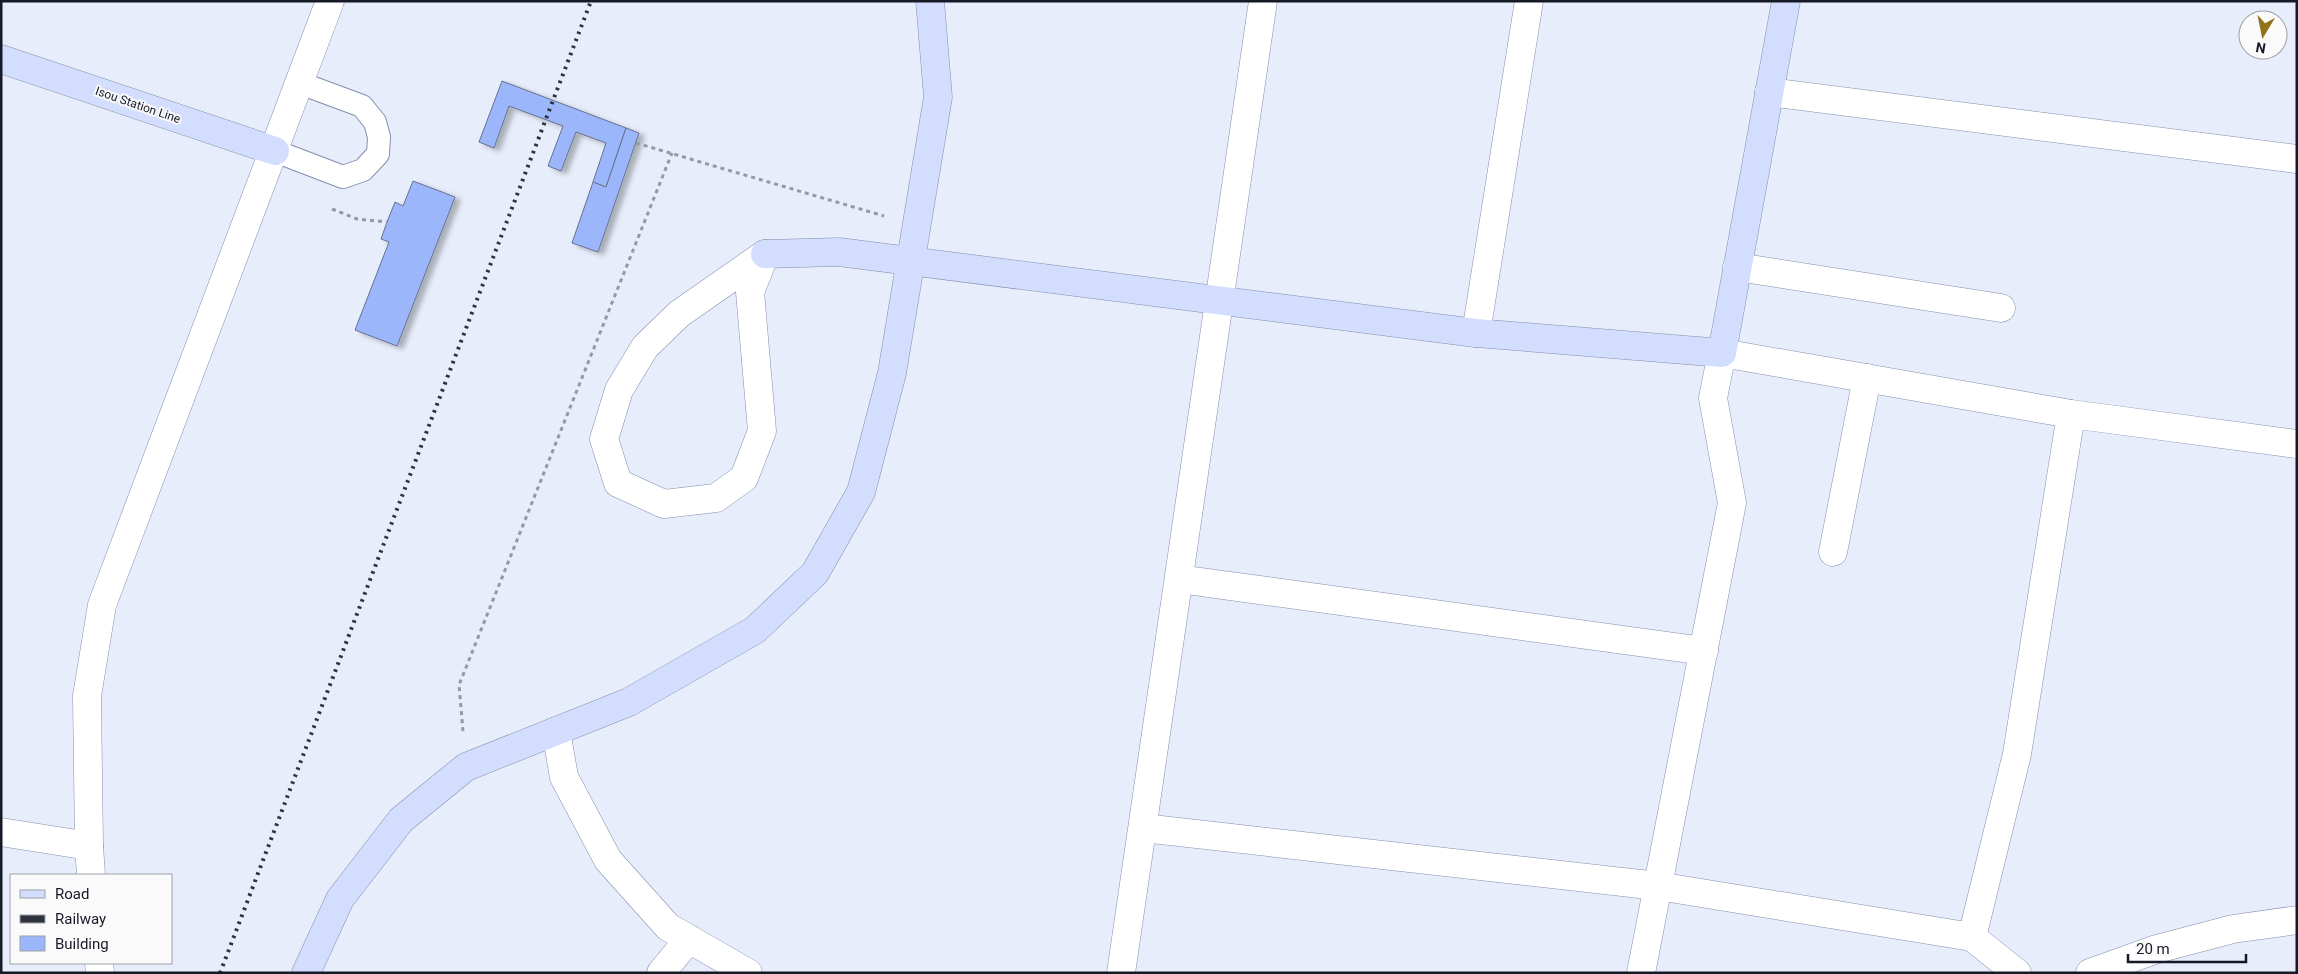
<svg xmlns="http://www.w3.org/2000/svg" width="2298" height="974" font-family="Roboto,sans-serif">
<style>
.building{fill:#9bb6fb;stroke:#65718f;filter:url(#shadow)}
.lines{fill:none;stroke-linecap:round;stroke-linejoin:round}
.lane-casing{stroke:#838fae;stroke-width:24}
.street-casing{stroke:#838fae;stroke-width:29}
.secondary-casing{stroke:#838fae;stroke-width:29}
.path{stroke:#9399a5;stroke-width:3;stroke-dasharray:4 4;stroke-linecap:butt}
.lane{stroke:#fff;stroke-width:22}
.street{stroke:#fff;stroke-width:28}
.secondary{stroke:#d3defe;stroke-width:28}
.rail{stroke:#2d323e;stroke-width:4;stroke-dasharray:2.5 5;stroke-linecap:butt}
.labels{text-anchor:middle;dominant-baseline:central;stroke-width:4;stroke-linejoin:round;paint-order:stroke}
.street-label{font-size:12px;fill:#151a26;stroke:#fafafa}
</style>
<defs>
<filter id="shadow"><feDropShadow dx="5.5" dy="3" stdDeviation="2.5" flood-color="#0004"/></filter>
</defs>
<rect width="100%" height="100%" fill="#e7edfa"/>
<g class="building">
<polygon points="502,81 626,128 606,187 593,182 606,143 576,132 561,171 548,166 563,126 509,106 494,148 479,142"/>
<polygon points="626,128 639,133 598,252 572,243 593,182 606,187"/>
<polygon points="413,181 455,197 397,346 355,330 389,242 381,239 387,222 395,202 403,206"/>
</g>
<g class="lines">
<g class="lane-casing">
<polyline id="lane" points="275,151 343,177 363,170 378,154 379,137 375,122 362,106 300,83"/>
</g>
<g class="street-casing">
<g id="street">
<polyline points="1769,92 2297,159"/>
<polygon points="765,254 750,292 762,431 744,478 716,498 664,504 618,483 604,439 619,390 645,347 679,314"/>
<polyline points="1737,267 2001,308"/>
<polyline points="1476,333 1529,1"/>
<polyline points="1833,552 1867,378"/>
<polyline points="1179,579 1704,651"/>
<polyline points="556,731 564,777 608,860 668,927 748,973"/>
<polyline points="1143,828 1658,886 1972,937 2017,754 2071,414"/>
<polyline points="1,832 89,846"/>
<polyline points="91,875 89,846 87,696 102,605 330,1"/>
<polyline points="1972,937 2017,973"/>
<polyline points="99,963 100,973"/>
<polyline points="661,973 689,939"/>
<polyline points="1121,973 1263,1"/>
<polyline points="1641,973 1732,503 1713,398 1722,353 2071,414 2297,444"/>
<polyline points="2090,973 2157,949 2233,929 2297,920"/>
</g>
</g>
<g class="secondary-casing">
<g id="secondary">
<polyline points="1,59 275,151"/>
<polyline points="765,254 839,252 1476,333 1722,353 1786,1"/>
<polyline points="306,973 340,899 401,820 466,767 629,702 755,630 815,573 861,492 892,373 938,97 930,1"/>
</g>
</g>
<g class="path">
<polyline points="636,143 884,216"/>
<polyline points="332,209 357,219 387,222"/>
<polyline points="463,731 459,685 672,153"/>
</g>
<use href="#lane" class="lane"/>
<use href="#street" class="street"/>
<use href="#secondary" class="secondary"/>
<polyline class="rail" points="220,973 591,1"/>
</g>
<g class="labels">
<g class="street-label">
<text transform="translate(138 105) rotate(19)">Isou Station Line</text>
</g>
</g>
<rect width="2298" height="974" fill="none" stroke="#151a26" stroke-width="5"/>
<rect x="10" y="874" width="162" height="90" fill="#fafafa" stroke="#9ea0a5"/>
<rect x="20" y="890" width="25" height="8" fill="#d3defe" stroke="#9ea0a5"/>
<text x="55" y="899" font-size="15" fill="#151a26">Road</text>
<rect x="20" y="915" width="25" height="8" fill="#2d323e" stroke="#9ea0a5"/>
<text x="55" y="924" font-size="15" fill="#151a26">Railway</text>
<rect x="20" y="936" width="25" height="15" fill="#9bb6fb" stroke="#9ea0a5"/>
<text x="55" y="949" font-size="15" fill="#151a26">Building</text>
<g transform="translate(2263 35) rotate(190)"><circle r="24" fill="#fafafa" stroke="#9ea0a5"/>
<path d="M0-4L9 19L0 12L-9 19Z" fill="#93731a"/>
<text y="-8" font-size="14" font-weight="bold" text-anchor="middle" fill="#151a26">N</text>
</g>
<path d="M2128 954v8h118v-8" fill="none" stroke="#151a26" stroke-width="2.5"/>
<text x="2136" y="954" font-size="15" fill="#151a26" stroke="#fafafa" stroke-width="4" paint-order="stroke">20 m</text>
</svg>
